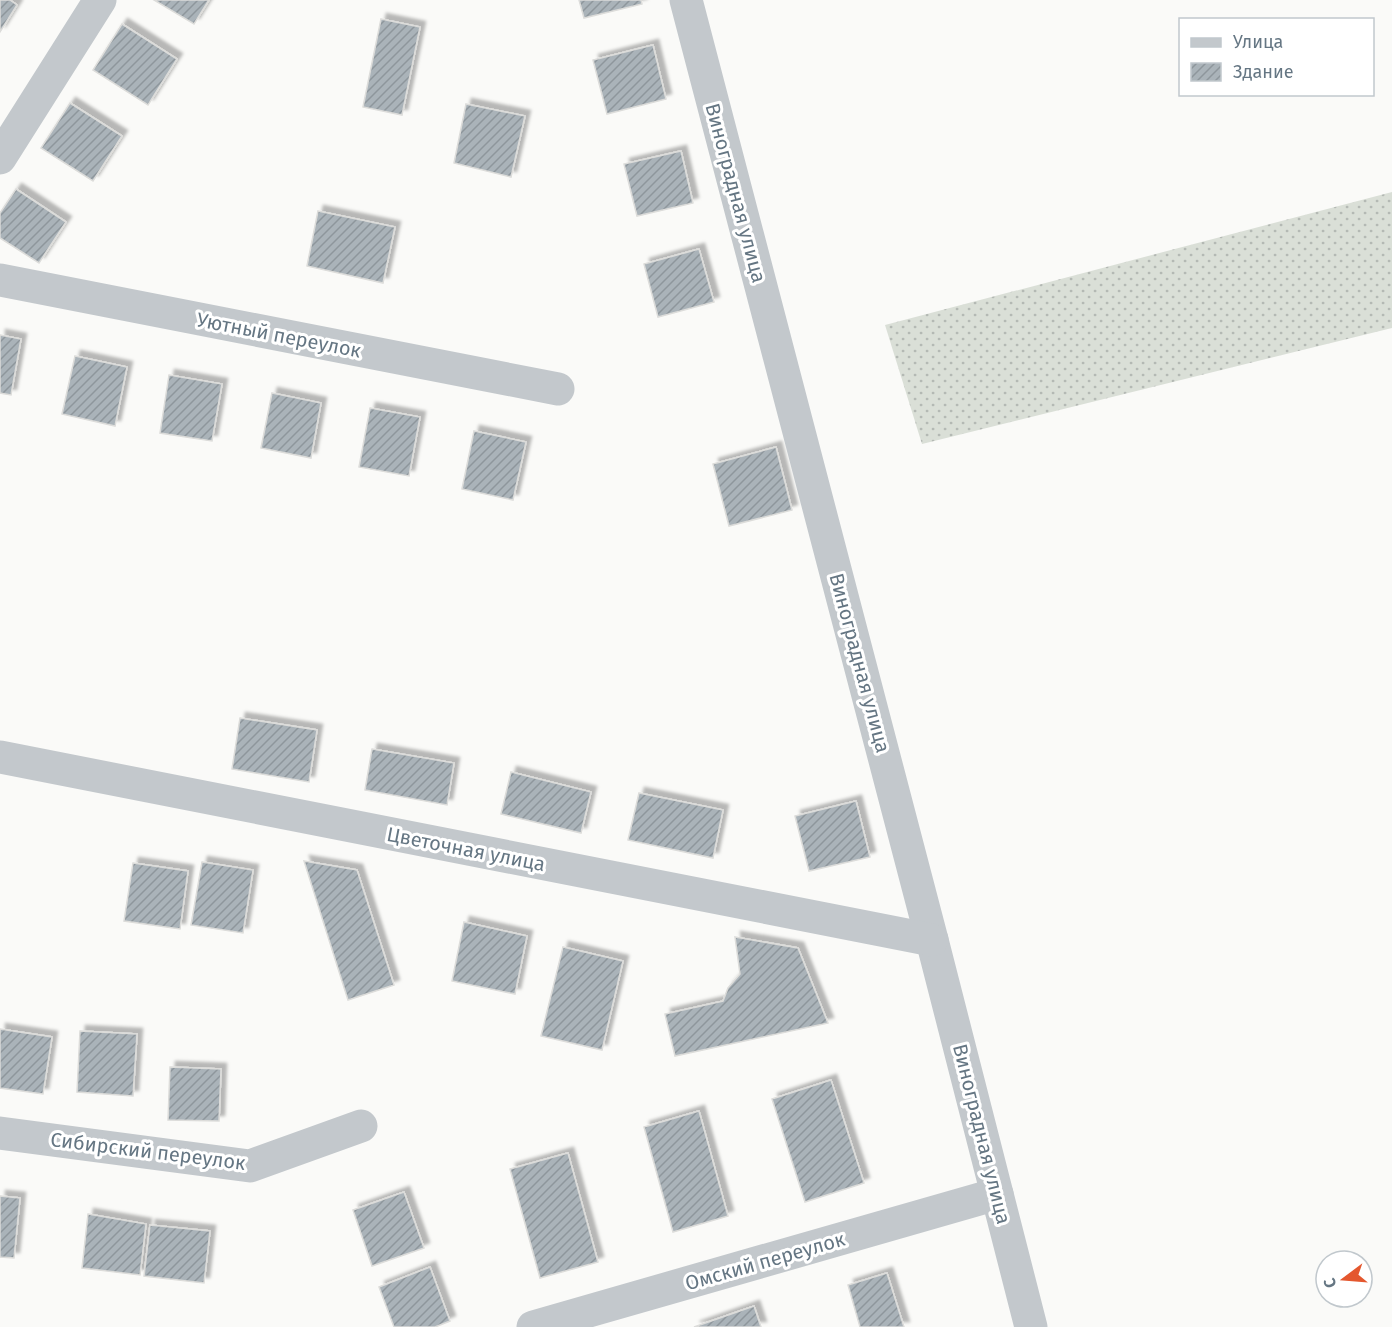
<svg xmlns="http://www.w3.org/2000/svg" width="1392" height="1327" font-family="'Fira Sans',sans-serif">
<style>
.grass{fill:url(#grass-dots)}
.building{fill:url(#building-hatch);stroke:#dcdcda;stroke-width:1.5;filter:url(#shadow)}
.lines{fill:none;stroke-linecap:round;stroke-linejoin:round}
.minor{stroke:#c3c8cc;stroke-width:33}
.labels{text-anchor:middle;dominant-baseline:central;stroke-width:6;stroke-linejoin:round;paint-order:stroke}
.street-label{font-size:20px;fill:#657683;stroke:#fff}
</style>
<defs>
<pattern id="grass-dots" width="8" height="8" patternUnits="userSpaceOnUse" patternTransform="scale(1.5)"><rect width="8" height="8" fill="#dadfd7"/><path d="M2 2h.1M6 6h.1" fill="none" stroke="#b4b9b4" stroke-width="1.8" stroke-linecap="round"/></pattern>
<pattern id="building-hatch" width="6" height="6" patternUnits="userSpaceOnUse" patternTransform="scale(1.5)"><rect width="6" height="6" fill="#aab3b9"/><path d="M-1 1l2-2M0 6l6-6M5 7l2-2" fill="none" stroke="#8e969c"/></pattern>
<filter id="shadow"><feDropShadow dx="5.5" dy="-5.5" stdDeviation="1.5" flood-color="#0004"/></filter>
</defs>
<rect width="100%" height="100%" fill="#fafaf8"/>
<polygon class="grass" points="1392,192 1392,328 922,444 885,325"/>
<g class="building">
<polygon points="0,0 10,0 17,5 0,32"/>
<polygon points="154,0 209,0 194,24"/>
<polygon points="579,0 641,0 642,4 584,18"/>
<polygon points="381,19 420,27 402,115 363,107"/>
<polygon points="122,24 177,59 148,105 93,70"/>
<polygon points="653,45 666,99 607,114 593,60"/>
<polygon points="70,103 122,136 93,181 41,148"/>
<polygon points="466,104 525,116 511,177 454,163"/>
<polygon points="681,151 693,203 637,216 624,164"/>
<polygon points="16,189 66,222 39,263 0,238 0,213"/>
<polygon points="318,211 395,227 383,283 307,266"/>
<polygon points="699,249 714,302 658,317 644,264"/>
<polygon points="0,335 21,339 11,395 0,393"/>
<polygon points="75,356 127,367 115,426 62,414"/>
<polygon points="169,375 222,384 212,441 160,433"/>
<polygon points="272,393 321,403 311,458 261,448"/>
<polygon points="370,408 420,417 409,476 359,467"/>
<polygon points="474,431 526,442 513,500 462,489"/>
<polygon points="776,447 792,510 729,526 713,464"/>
<polygon points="240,718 317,730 309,782 232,769"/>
<polygon points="372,749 454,763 447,805 365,790"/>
<polygon points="511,772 591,792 581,833 501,814"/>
<polygon points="639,793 723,810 713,858 628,840"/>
<polygon points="856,801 870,857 809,871 795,816"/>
<polygon points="304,861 357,870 394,985 348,1000"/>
<polygon points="202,862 253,870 243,933 191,925"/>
<polygon points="133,863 188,871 180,929 124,921"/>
<polygon points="464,922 527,936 515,994 452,981"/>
<polygon points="735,937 798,948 828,1023 675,1056 665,1014 723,1001 728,988 740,974"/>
<polygon points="563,947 623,961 602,1050 541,1036"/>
<polygon points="0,1029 52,1037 43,1094 0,1088"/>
<polygon points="80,1031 137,1034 133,1096 77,1092"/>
<polygon points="170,1067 221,1069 219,1121 168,1120"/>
<polygon points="831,1080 864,1183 805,1202 772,1099"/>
<polygon points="699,1111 728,1216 673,1232 644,1127"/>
<polygon points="568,1153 598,1262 540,1278 510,1169"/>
<polygon points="404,1192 424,1248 372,1266 353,1210"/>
<polygon points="0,1196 20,1198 14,1258 0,1257"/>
<polygon points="88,1214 146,1224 140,1275 82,1268"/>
<polygon points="150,1225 210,1231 204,1283 144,1276"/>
<polygon points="430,1267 450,1321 435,1327 394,1327 379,1287"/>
<polygon points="887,1273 904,1327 860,1327 848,1285"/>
<polygon points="754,1306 761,1327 694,1327"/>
</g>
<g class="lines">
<g class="minor">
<polyline points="686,0 932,940 1031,1327"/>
<polyline points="0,158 100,0"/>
<polyline points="0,280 558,389"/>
<polyline points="0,757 932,940"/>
<polyline points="0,1133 250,1166 361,1126"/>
<polyline points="533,1327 997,1194"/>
</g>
</g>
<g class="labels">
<g class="street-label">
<text transform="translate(736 193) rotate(75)">Виноградная улица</text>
<text transform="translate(279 335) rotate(11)">Уютный переулок</text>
<text transform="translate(860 663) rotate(75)">Виноградная улица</text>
<text transform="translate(466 849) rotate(11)">Цветочная улица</text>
<text transform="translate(982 1134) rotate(76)">Виноградная улица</text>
<text transform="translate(148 1151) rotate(7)">Сибирский переулок</text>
<text transform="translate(765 1261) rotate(-16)">Омский переулок</text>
</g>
</g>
<rect x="1179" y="18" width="195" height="78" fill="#ffffff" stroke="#c1c8cd" stroke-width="1.5"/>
<rect x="1191" y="38" width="30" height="9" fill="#c3c8cc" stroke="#c1c8cd" stroke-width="1.5"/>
<text x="1233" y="48" font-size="18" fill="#657683">Улица</text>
<rect x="1191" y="63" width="30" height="18" fill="url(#building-hatch)" stroke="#c1c8cd" stroke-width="1.5"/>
<text x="1233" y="78" font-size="18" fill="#657683">Здание</text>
<g transform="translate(1344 1279) rotate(254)"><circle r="28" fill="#ffffff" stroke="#c1c8cd" stroke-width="1.5"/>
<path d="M0-4.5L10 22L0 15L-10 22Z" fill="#e4572e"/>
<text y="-9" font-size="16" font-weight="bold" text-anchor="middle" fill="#657683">С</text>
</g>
</svg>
